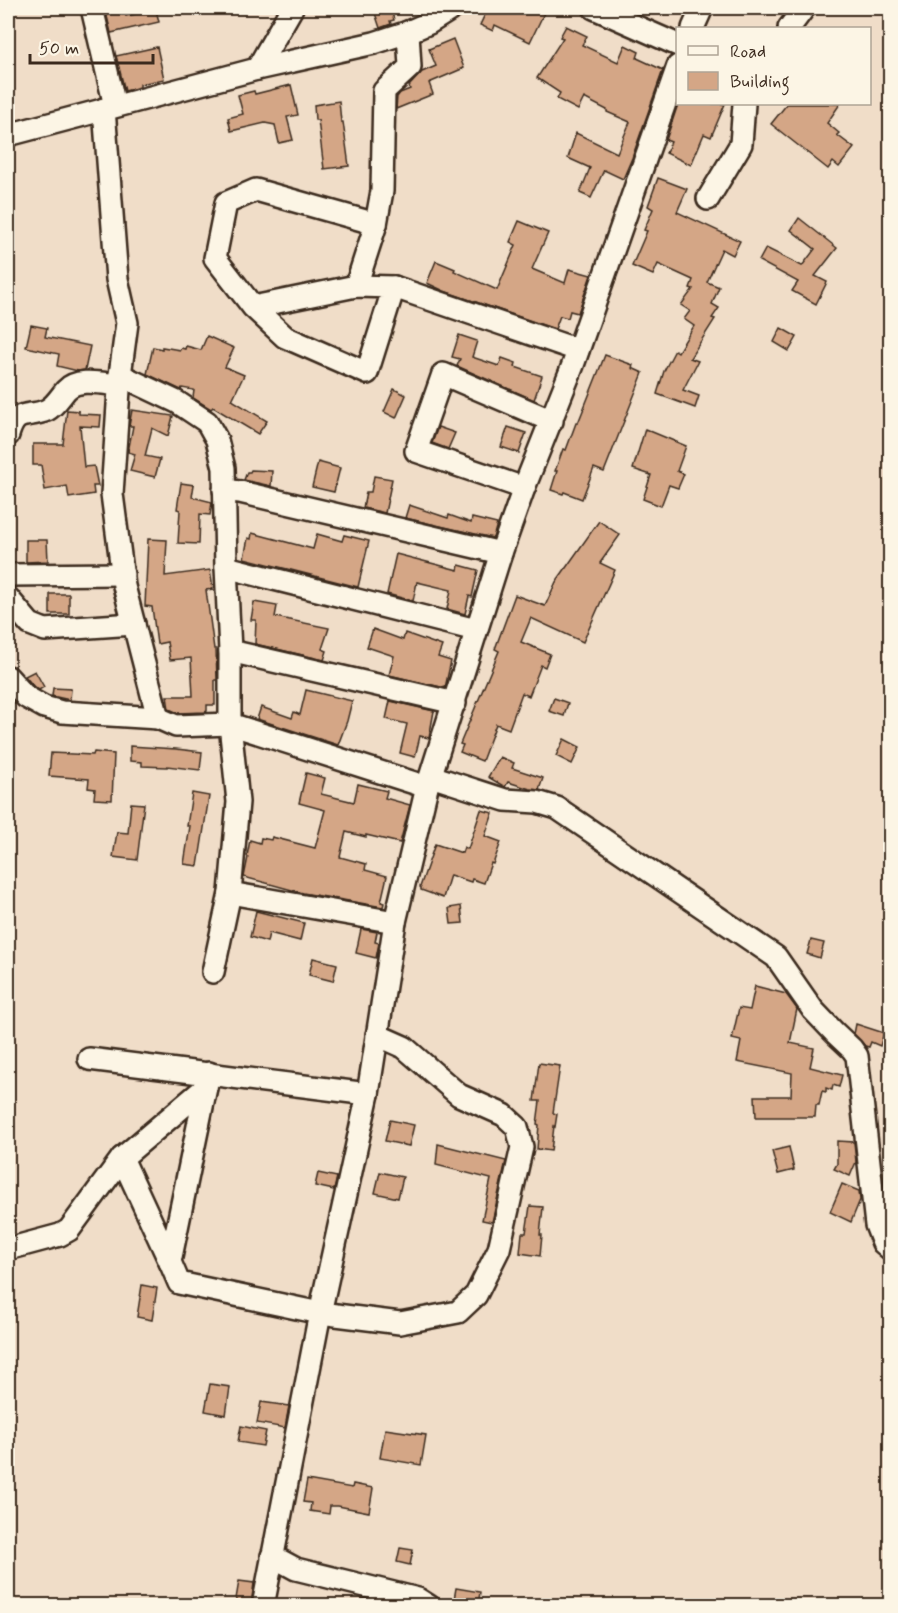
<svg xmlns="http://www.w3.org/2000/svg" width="898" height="1613" font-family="Mynerve,sans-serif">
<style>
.building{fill:#d4a686;stroke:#3b2a1e;stroke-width:1.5}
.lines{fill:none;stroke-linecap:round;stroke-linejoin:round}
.minor-casing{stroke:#3b2a1e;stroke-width:26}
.minor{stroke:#fcf5e5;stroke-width:21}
</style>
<rect width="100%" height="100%" fill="#f0ddc8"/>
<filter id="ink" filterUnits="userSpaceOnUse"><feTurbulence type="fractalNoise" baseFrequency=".0167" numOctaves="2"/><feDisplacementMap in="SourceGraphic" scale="12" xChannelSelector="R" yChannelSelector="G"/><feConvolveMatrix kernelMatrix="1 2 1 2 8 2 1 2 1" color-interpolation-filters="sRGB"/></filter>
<g filter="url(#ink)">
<g class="building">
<polygon points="105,8 125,8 126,16 156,10 159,22 111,33"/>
<polygon points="382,8 391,8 394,20 390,21 391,24 380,28 374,10"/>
<polygon points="488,8 497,12 499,8 532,8 544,13 530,42 495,25 493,31 480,25"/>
<polygon points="566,26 587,36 582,45 618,62 625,45 639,52 637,58 663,70 632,158 623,179 604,170 591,198 580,193 590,168 568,158 576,133 617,153 630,122 607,112 607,110 584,98 578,110 557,99 560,93 537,78 563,38 560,37"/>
<polygon points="453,39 464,68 429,83 433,94 396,109 397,97 400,93 410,89 409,86 422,72 436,66 429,49"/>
<polygon points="157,47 164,79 140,84 140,87 125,91 116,56"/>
<polygon points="291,85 298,115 287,117 293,140 279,143 275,125 265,123 231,131 228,118 243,114 238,95 254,91 255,94"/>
<polygon points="339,101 341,122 343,122 349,166 324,169 318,120 315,120 314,105"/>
<polygon points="678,104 725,104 711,137 704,134 691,165 666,153 671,142 666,140"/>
<polygon points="787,104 840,104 827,123 839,133 837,135 854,148 839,167 833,162 828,169 771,124"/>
<polygon points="658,178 687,189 677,212 740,241 733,255 722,249 707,282 719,287 712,304 719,308 712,318 715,319 690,358 698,361 683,390 699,396 695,408 657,394 664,371 675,350 678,352 694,326 684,319 690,311 681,305 693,289 690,288 693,280 658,264 653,275 632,266 647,231 644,230 653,209 648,206"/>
<polygon points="799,218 837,248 815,276 827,282 816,304 792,291 798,282 759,261 766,248 802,266 815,249 791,230"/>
<polygon points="519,221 548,233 532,269 565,283 569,269 591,275 578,313 570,311 568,318 560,316 555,329 444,291 427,283 436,261 455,269 454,271 497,290 516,245 510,242"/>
<polygon points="31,325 47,328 45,337 90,346 85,370 78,371 57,366 59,354 26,347"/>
<polygon points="781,328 797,337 789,351 774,342"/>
<polygon points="459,335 477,341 472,357 499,366 502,358 516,363 515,367 542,376 534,400 457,366 460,359 452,357"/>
<polygon points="207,336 234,348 225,367 244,375 232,400 267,421 258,434 213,407 211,409 193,398 194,390 182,388 181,390 147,374 153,347 162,349 162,347 180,350 181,348 185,349 186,346 201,350"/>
<polygon points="605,355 633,365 632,368 643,373 604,472 594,468 582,499 564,492 563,494 551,490 557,471 555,471 563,449 566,450 576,423 578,423"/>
<polygon points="394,389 406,395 396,418 384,412"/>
<polygon points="67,410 79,411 79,414 101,415 100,427 80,426 84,467 94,466 98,486 93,486 94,494 69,498 67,486 45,490 41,465 33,465 33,444 63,444"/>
<polygon points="132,410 173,416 168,436 152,428 145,456 160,459 155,477 130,471 135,454 128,452 133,426 129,426"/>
<polygon points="438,427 455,433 448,449 432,443"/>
<polygon points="508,427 526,433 519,453 501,447"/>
<polygon points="645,429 686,446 677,471 684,474 678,488 669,485 661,506 643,499 651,475 633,469"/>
<polygon points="318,462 340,468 334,492 312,487"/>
<polygon points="251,470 272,471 271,486 244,480 247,472 250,472"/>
<polygon points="374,476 392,479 385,513 363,508 366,492 371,492"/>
<polygon points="181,483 194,485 192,497 212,502 210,515 200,514 199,544 178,543 180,510 177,509"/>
<polygon points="409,505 448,518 449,515 471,523 472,518 497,524 493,538 405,518"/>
<polygon points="599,521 620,535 600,563 615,570 583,642 531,618 521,642 550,654 545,667 541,665 529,696 522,693 509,729 496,724 482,761 460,752 463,745 460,744 499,651 495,649 515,595 545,606 556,582"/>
<polygon points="252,533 313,549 317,534 342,541 344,535 369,541 358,587 244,558 248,538 251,539"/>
<polygon points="148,539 167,540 165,576 210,570 213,589 206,590 214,649 216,649 217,680 215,680 215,705 207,705 207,711 205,712 178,713 169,709 167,696 193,696 191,658 170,660 167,642 157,644 152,607 145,606"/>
<polygon points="26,540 47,540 48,561 26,562"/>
<polygon points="396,554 458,570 459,565 478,570 472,597 469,596 465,614 447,609 451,590 417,582 413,601 387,594"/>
<rect x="50" y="594" width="19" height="20"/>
<polygon points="254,602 277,606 275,617 329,628 322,649 327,651 324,660 255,644 256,620 251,620"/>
<polygon points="373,629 403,640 405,633 442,646 438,657 451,661 445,688 389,675 394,656 367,647"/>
<polygon points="35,671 44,687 39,690 34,687 25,676"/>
<polygon points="53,688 71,689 70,700 52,696"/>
<polygon points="306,690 352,701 347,721 338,745 257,719 261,707 292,718 294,712 300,715"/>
<polygon points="554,698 568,703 564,716 549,711"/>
<polygon points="390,701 434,711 429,738 420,736 415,757 400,753 407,724 386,719"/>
<polygon points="564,739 580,747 572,764 556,756"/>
<polygon points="130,746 176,749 202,752 200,770 167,766 167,767 142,766 142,762 130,761"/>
<polygon points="94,752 114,754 112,800 94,799 95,789 88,788 89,779 49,776 51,753 93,755"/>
<polygon points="500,757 514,763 512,768 543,778 539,790 530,789 508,782 505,787 488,777"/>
<polygon points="306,773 325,778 321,794 354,802 358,784 387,791 385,798 410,805 400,843 366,835 366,837 346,832 340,857 366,864 365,870 387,876 381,902 384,903 383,907 303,893 244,877 248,857 247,856 250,840 260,843 261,838 271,840 272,837 315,848 325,810 299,803"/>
<polygon points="192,793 209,796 198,866 184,864 190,826 187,826"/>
<polygon points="131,803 144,804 137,860 113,857 117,832 128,833"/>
<polygon points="481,810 493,813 485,836 501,842 493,864 491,863 484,883 472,879 471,882 450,875 443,898 421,890 421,888 420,887 435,844 462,853 464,847 468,849"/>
<polygon points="461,906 463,923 451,924 449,908"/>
<polygon points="256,911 304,923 300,941 269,933 267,942 250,937"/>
<polygon points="361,929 377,932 375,942 379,943 376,958 356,953"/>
<polygon points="811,940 824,943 820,958 807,954"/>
<polygon points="313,958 337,964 333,981 309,975"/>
<polygon points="755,986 786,994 797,1009 790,1043 814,1048 810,1067 842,1075 839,1087 833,1085 832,1090 826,1088 826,1092 822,1091 819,1105 816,1105 815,1117 756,1117 755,1096 791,1096 792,1073 737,1062 741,1041 732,1039 739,1008 750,1010"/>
<polygon points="856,1024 884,1033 880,1046 871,1042 869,1047 865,1046 854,1034"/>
<polygon points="539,1063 560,1066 553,1113 557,1114 555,1127 554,1126 551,1151 537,1149 539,1125 537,1124 540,1101 534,1101"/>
<polygon points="390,1120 414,1125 409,1146 385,1141"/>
<polygon points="837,1141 854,1142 856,1162 850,1176 834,1169 837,1164"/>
<polygon points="438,1144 506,1161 492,1222 482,1220 491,1179 436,1165"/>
<polygon points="789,1147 794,1170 778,1174 772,1151"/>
<polygon points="380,1172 403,1177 398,1198 375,1193"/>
<polygon points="318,1173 337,1177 334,1190 315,1186"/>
<polygon points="842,1184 859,1191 860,1200 851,1222 830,1212"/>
<polygon points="530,1206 543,1207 540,1235 542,1235 540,1256 520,1253 522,1233 526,1233"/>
<polygon points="142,1285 157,1288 152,1320 137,1317"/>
<polygon points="210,1384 230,1387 226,1415 205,1411"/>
<polygon points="261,1402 289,1406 285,1428 257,1423"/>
<polygon points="241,1426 266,1431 263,1446 238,1442"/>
<polygon points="385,1429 426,1435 421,1465 380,1458"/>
<polygon points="307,1480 352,1488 353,1484 373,1488 369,1512 338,1506 330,1506 329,1514 310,1511 311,1503 303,1502"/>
<polygon points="400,1548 413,1550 410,1565 397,1562"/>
<polygon points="239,1581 254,1583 251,1605 235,1605"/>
<polygon points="456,1588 480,1592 478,1605 453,1605"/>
</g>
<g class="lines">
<g class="minor-casing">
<g id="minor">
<polyline points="92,8 115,106"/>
<polyline points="594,8 678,45"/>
<polyline points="693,28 702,8"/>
<polyline points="789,28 804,8"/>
<polyline points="257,69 292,8"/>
<polyline points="104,109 117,279 127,323 120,375 112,494 124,586 158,718 176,726 230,724 427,787"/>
<polyline points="8,135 257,69 374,43 408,32 429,23 453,8"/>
<polyline points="708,199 741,144 744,104"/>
<polyline points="356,286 376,224"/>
<polyline points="394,287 578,350"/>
<polyline points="253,307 356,286 394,287 367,373 285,337 253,307 215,258 226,203 256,190 376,224 382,191 384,91 410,67 408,32"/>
<polyline points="120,375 177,402 207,422 217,440 224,468 226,567 230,651 230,724 238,802 230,893 213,972"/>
<path d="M8,435C16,407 27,419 47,410C55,406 60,397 66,390C78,377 104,384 120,385"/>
<polyline points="524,488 416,451 443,374 552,421"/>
<polyline points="224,490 240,492 501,553"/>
<polyline points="226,567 476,630"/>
<polyline points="8,575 123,574"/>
<polyline points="8,598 30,624 45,630 134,624"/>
<polyline points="230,651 455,703"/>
<polyline points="8,677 26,697 44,707 62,712 158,718"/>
<polyline points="431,776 505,800 537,802 557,808 776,957 813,1010 835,1033 852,1049 857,1056 876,1225 883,1243 890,1249"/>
<polyline points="230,893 395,922"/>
<polyline points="89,1059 368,1094"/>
<polyline points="209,1073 170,1262 179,1283 320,1313 400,1323 458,1312 476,1295 499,1249 522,1147 517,1127 504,1115 459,1095 404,1047 377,1035"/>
<polyline points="122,1158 170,1262"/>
<polyline points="8,1249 60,1235 69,1230 122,1158 206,1087"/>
<polyline points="272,1556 296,1569 418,1599 429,1606"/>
<polyline points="263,1606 320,1313 368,1094 395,922 427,787 501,553 524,488 573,365 678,66"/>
</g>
</g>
<use href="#minor" class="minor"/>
</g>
</g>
<rect width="898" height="1613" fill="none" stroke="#fcf5e5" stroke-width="30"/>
<rect x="15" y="15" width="868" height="1583" fill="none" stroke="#3b2a1e" stroke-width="2" filter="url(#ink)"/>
<rect x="676" y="27" width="195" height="78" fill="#fcf5e5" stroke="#afa495" stroke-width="1.5"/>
<rect x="688" y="46" width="30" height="9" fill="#fcf5e5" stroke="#afa495" stroke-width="1.5"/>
<text x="730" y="57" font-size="18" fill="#3b2a1e">Road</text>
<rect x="688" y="72" width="30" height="18" fill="#d4a686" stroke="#afa495" stroke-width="1.5"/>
<text x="730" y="87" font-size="18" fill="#3b2a1e">Building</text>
<path d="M30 54v9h123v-9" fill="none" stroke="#3b2a1e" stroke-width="3"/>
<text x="39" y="54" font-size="18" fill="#3b2a1e" stroke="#fcf5e5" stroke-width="4.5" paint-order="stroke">50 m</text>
</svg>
